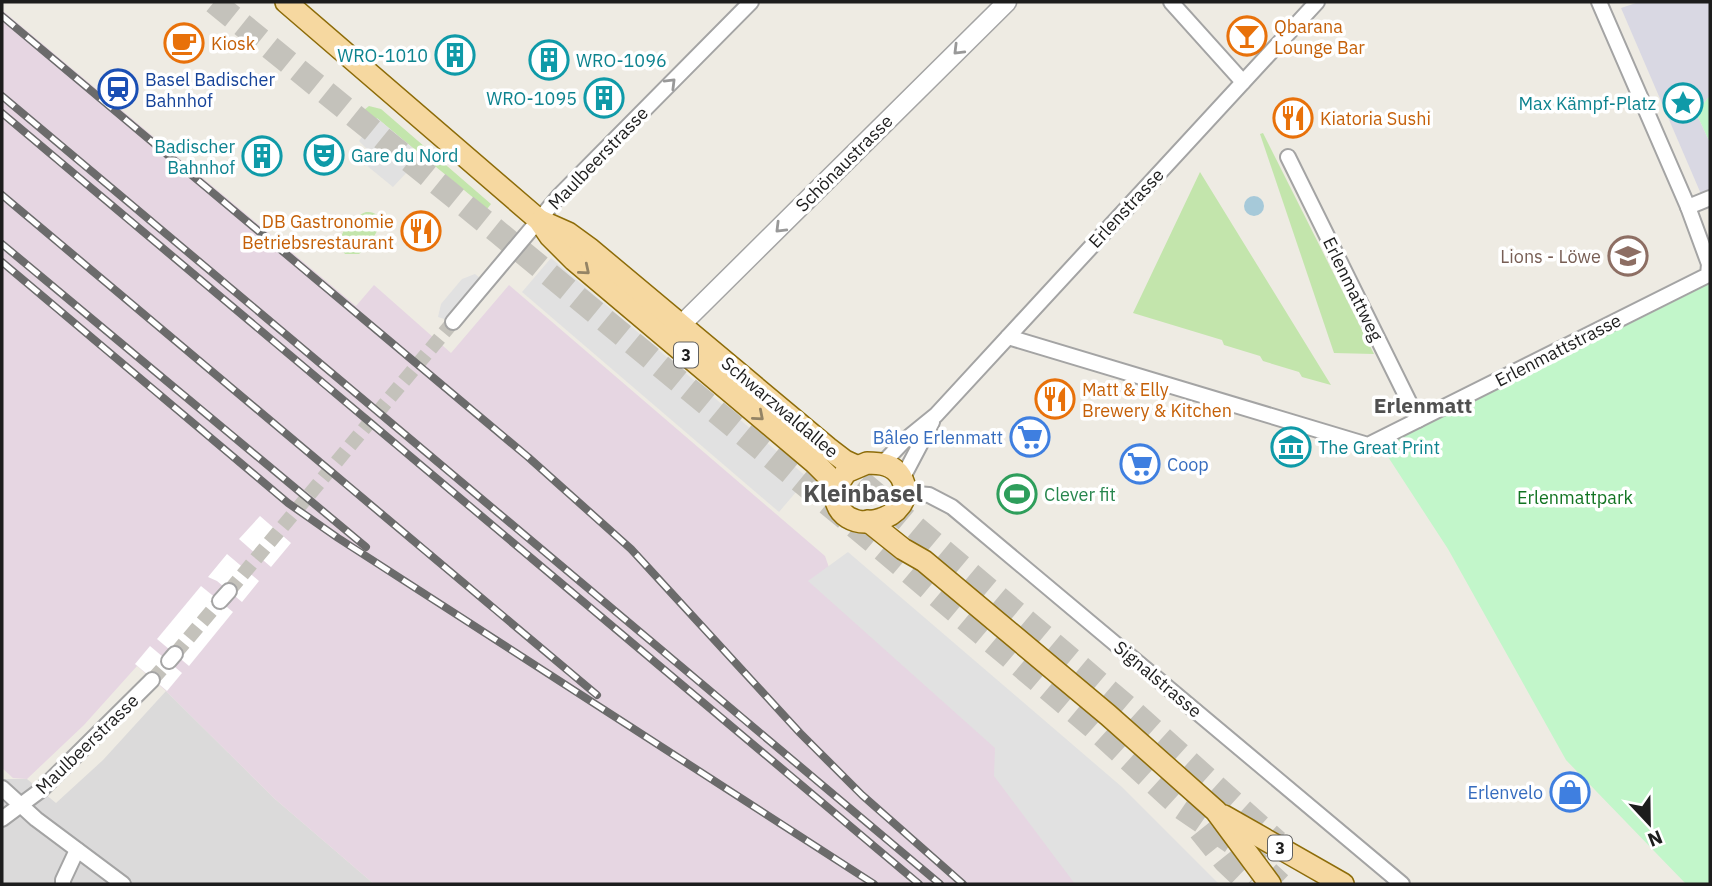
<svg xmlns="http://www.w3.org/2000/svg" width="1712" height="886" font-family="'IBM Plex Sans',sans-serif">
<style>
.residential{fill:#dbdada}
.industrial{fill:#e6d6e2}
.grass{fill:#c3e5ac}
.park{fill:#c2f6ca}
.parking{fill:#e1e1e1}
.plaza{fill:#d9d8e3}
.water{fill:#a6c9d9}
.pier{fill:#fff}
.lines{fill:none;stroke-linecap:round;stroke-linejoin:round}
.minor-tunnel{stroke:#c4c2bb;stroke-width:14;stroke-dasharray:14 7;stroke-linecap:butt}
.motorway-tunnel{stroke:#c4c2bb;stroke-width:24;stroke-dasharray:24 12;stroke-linecap:butt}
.minor-casing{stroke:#a4a4a4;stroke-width:18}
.tertiary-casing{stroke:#a4a4a4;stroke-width:21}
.primary-casing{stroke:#8d6c09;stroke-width:24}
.minor{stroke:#fff;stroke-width:14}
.tertiary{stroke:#fff;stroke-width:18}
.primary{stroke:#f6d8a0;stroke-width:21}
.rail-casing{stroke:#6b6b6b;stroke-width:8}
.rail{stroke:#fff;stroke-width:5;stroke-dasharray:16;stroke-linecap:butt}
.oneway{stroke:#999}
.oneway2{stroke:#948465}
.labels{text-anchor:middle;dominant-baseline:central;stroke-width:7;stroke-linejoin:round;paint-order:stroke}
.shield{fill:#fff;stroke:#616161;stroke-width:2}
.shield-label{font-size:16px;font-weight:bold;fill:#1d1d1d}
.food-label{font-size:18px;fill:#c56008;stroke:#fff;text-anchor:start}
.culture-label{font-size:18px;fill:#0d838f;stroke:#fff;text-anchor:end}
.transit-label{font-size:18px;fill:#164399;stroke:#fff;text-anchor:start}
.street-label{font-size:18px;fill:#1d1d1d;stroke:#fff}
.education-label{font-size:18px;fill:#785e54;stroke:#fff;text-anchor:end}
.shop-label{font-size:18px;fill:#366cbe;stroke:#fff;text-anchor:end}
.leisure-label{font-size:18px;fill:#27864d;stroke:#fff;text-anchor:start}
.park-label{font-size:18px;fill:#127422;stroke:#fff}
.quarter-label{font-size:21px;font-weight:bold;fill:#505050;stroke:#fff}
.district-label{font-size:24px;font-weight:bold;fill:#505050;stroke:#fff}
</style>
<rect width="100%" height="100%" fill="#eeebe3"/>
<polygon class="residential" points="166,691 275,799 374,884 2,884 2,779 27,779 56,803 103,760"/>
<polygon class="industrial" points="2,10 356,306 374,285 451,353 509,285 825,556 833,579 1175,884 374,884 275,799 166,691 137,666 84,725 27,779 13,778 2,768"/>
<g class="grass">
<path d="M369,106L381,109L491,204L487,209L378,119L371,126C365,121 362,118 364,110Z"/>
<polygon points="1263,133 1374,354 1334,353 1260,134"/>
<polygon points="1200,172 1331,385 1302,377 1299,372 1263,361 1260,356 1224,345 1222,340 1133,313"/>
<path d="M366,212C395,212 370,245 359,254H345C332,238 350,218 366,212Z"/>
</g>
<g class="park">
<polygon points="1710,95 1710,143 1696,113"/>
<polygon points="1710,283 1710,884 1686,884 1566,760 1448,549 1379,443 1585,341"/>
</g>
<g class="parking">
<polygon points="377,118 422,156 393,187 360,160 368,150 359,141"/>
<polygon points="551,258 808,478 779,512 522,292"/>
<polygon points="475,274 486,283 453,322 438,317 441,304 462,279"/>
<polygon points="848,552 1122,787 1219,884 1075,884 994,776 995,748 808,581"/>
</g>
<polygon class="plaza" points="1639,2 1710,2 1710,95 1696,113 1710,143 1710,190 1701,194 1621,8"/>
<circle class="water" cx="1254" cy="206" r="10"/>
<g class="pier">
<polygon points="260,516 291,543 271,567 239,539"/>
<polygon points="227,554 259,581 242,602 217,581 208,577"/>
<polygon points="201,586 233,612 189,666 157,639"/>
<polygon points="150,646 182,673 167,691 135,664"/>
</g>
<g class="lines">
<g class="minor-tunnel">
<polyline points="229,591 453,322"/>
<polyline points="175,654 220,601"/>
<polyline points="152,680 169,661"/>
</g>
<g class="motorway-tunnel">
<polyline points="214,2 499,233 844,517 1092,726 1182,808 1242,849 1280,884"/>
<polyline points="833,458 1132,711 1277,842"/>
<polyline points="1200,830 1225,861 1249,884"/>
</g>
<g class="minor-casing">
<g id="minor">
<polyline points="1171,2 1243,82"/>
<polyline points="1288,157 1418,420"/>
<polyline points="1688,207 1710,198"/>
<polyline points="453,322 559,196 751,2"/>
<polyline points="1008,337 1368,445 1708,275 1709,264 1688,207 1599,2"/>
<polyline points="882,464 904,441 936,415 1317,2"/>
<polyline points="902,479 932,422"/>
<polyline points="904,493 929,495 952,507 1402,884"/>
<polyline points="220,601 229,591"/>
<polyline points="169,661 175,654"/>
<polyline points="2,788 36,819 123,884"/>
<polyline points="2,819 41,790 152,680"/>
<polyline points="63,884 63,880 77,850"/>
</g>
</g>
<g class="tertiary-casing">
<polyline id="tertiary" points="681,325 1007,2"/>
</g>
<g class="primary-casing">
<g id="primary">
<polyline points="286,2 539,220 550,236 574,260 815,463 827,475 835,489"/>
<polyline points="541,221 568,233 590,249 828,448 845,461 856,466"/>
<path d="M867,463C880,463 893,464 901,477C925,520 833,546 835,489L846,472Z"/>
<polyline points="868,521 903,549 924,561 1108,715 1216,811 1270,884"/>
<polyline points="1224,816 1343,884"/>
</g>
</g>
<use href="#minor" class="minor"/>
<use href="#tertiary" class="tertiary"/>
<use href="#primary" class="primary"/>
<g class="rail-casing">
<g id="rail">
<polyline points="2,16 528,457 631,549 800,733 862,795 963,884"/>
<polyline points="2,96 940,884"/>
<polyline points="2,113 919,884"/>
<polyline points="2,195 597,695"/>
<polyline points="2,244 366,547"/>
<polyline points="2,262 288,503 338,538 874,884"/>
</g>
</g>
<use href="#rail" class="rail"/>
</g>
<defs><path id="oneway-chevron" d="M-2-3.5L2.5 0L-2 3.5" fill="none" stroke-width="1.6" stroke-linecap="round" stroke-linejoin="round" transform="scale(1.75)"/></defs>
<g class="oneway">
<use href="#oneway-chevron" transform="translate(958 50) rotate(135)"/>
<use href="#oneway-chevron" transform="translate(671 83) rotate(-45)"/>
<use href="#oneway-chevron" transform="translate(780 228) rotate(135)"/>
</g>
<g class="oneway2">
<use href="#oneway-chevron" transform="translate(585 270) rotate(40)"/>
<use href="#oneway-chevron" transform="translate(759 416) rotate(41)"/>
</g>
<defs>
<g id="bar-ring" transform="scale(2.0125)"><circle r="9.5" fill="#fff" stroke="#e8710a" stroke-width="1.5"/><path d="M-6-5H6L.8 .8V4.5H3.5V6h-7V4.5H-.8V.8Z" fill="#e8710a"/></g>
<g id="cafe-ring" transform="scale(2.0125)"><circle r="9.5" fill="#fff" stroke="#e8710a" stroke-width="1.5"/><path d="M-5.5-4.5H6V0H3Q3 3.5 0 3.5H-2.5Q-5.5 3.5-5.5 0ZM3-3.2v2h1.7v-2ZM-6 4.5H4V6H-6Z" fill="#e8710a"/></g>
<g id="building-ring" transform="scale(2.0125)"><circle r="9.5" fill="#fff" stroke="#0f9aa8" stroke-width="1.5"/><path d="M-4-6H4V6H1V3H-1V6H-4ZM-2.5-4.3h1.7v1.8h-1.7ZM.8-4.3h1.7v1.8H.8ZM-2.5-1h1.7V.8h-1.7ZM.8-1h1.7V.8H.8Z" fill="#0f9aa8"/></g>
<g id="station-ring" transform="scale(2.0125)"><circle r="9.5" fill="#fff" stroke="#1a4fb4" stroke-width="1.5"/><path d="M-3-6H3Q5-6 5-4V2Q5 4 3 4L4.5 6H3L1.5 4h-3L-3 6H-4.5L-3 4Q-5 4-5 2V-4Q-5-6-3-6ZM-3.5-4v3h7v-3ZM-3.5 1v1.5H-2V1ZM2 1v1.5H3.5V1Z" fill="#1a4fb4"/></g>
<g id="sight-ring" transform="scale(2.0125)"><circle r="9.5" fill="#fff" stroke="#0f9aa8" stroke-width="1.5"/><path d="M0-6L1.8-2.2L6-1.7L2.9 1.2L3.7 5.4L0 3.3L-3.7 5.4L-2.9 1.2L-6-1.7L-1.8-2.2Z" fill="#0f9aa8"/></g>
<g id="restaurant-ring" transform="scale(2.0125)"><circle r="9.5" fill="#fff" stroke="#e8710a" stroke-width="1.5"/><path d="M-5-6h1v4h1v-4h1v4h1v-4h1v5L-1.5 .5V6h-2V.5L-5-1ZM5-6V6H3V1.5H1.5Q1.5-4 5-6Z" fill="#e8710a"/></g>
<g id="theatre-ring" transform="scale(2.0125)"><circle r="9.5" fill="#fff" stroke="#0f9aa8" stroke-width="1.5"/><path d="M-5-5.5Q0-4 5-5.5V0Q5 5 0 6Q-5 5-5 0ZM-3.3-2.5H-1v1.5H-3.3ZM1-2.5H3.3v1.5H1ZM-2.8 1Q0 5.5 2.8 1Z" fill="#0f9aa8"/></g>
<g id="school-ring" transform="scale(2.0125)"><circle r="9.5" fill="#fff" stroke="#8d6e63" stroke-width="1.5"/><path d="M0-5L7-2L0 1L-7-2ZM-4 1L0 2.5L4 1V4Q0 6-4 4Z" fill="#8d6e63"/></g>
<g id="supermarket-ring" transform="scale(2.0125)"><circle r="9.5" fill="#fff" stroke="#3f7fe0" stroke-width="1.5"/><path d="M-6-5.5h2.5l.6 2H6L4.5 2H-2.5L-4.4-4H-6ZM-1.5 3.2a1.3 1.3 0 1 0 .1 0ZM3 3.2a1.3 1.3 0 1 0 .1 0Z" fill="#3f7fe0"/></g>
<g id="museum-ring" transform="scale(2.0125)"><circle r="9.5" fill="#fff" stroke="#0f9aa8" stroke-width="1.5"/><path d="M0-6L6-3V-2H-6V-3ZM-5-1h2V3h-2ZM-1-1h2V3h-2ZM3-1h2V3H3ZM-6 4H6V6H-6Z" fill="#0f9aa8"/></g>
<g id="stadium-ring" transform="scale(2.0125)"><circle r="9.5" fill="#fff" stroke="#2e9e5b" stroke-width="1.5"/><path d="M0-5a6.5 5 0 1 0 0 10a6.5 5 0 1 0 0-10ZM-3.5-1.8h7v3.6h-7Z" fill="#2e9e5b"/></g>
<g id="shop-ring" transform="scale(2.0125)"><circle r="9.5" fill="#fff" stroke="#3f7fe0" stroke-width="1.5"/><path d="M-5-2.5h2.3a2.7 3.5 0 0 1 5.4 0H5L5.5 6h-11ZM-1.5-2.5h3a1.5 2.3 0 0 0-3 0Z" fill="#3f7fe0"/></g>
</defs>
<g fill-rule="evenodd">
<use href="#bar-ring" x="1247" y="36"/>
<use href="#cafe-ring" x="184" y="43"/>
<use href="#building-ring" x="455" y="55"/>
<use href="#building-ring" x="549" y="60"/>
<use href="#station-ring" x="118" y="89"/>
<use href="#building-ring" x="604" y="98"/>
<use href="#sight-ring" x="1683" y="103"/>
<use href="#restaurant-ring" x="1293" y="118"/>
<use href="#theatre-ring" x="324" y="155"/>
<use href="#building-ring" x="262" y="156"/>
<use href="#restaurant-ring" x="421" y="231"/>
<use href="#school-ring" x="1628" y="256"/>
<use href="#restaurant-ring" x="1055" y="399"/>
<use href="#supermarket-ring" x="1030" y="437"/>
<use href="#museum-ring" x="1291" y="447"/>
<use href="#supermarket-ring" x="1140" y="464"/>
<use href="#stadium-ring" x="1017" y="494"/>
<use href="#shop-ring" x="1570" y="792"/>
</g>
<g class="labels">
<g class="shield">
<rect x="674" y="342.5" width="24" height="25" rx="5"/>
<rect x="1268" y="835.5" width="24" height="25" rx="5"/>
</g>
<g class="shield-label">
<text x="686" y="355">3</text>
<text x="1280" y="848">3</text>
</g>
<g class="food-label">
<text x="1274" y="26">Qbarana<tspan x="1274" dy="21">Lounge Bar</tspan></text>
<text x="211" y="43">Kiosk</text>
<text x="1320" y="118">Kiatoria Sushi</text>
<text x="394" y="221" text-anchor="end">DB Gastronomie<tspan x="394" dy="21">Betriebsrestaurant</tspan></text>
<text x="1082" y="389">Matt &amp; Elly<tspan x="1082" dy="21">Brewery &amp; Kitchen</tspan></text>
</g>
<g class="culture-label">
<text x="428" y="55">WRO-1010</text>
<text x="576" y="60" text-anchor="start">WRO-1096</text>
<text x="577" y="98">WRO-1095</text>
<text x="1656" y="103">Max Kämpf-Platz</text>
<text x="235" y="146">Badischer<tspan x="235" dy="21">Bahnhof</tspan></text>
<text x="351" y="155" text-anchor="start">Gare du Nord</text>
<text x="1318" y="447" text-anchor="start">The Great Print</text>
</g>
<g class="transit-label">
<text x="145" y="79">Basel Badischer<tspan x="145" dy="21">Bahnhof</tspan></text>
</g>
<g class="street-label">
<text transform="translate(598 158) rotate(-46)">Maulbeerstrasse</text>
<text transform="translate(844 163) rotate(-45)">Schönaustrasse</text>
<text transform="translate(1126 208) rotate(-47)">Erlenstrasse</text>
<text transform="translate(1353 289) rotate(64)">Erlenmattweg</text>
<text transform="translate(1558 350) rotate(-27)">Erlenmattstrasse</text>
<text transform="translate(780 407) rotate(40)">Schwarzwaldallee</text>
<text transform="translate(1158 679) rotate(40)">Signalstrasse</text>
<text transform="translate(87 744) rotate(-44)">Maulbeerstrasse</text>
</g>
<g class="education-label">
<text x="1601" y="256">Lions - Löwe</text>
</g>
<g class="shop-label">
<text x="1003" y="437">Bâleo Erlenmatt</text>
<text x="1167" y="464" text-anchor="start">Coop</text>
<text x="1543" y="792">Erlenvelo</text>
</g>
<g class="leisure-label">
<text x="1044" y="494">Clever fit</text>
</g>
<g class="park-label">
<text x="1575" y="497">Erlenmattpark</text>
</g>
<g class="quarter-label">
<text x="1423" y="405">Erlenmatt</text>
</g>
<g class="district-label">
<text x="863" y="493">Kleinbasel</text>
</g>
</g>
<rect width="1712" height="886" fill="none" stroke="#1d1d1d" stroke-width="7"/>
<g transform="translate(1649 823) rotate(158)" stroke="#ffffff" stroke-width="5" paint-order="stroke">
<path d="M0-5L12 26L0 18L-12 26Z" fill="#1d1d1d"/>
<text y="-10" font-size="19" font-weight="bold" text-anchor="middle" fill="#1d1d1d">N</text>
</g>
</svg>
